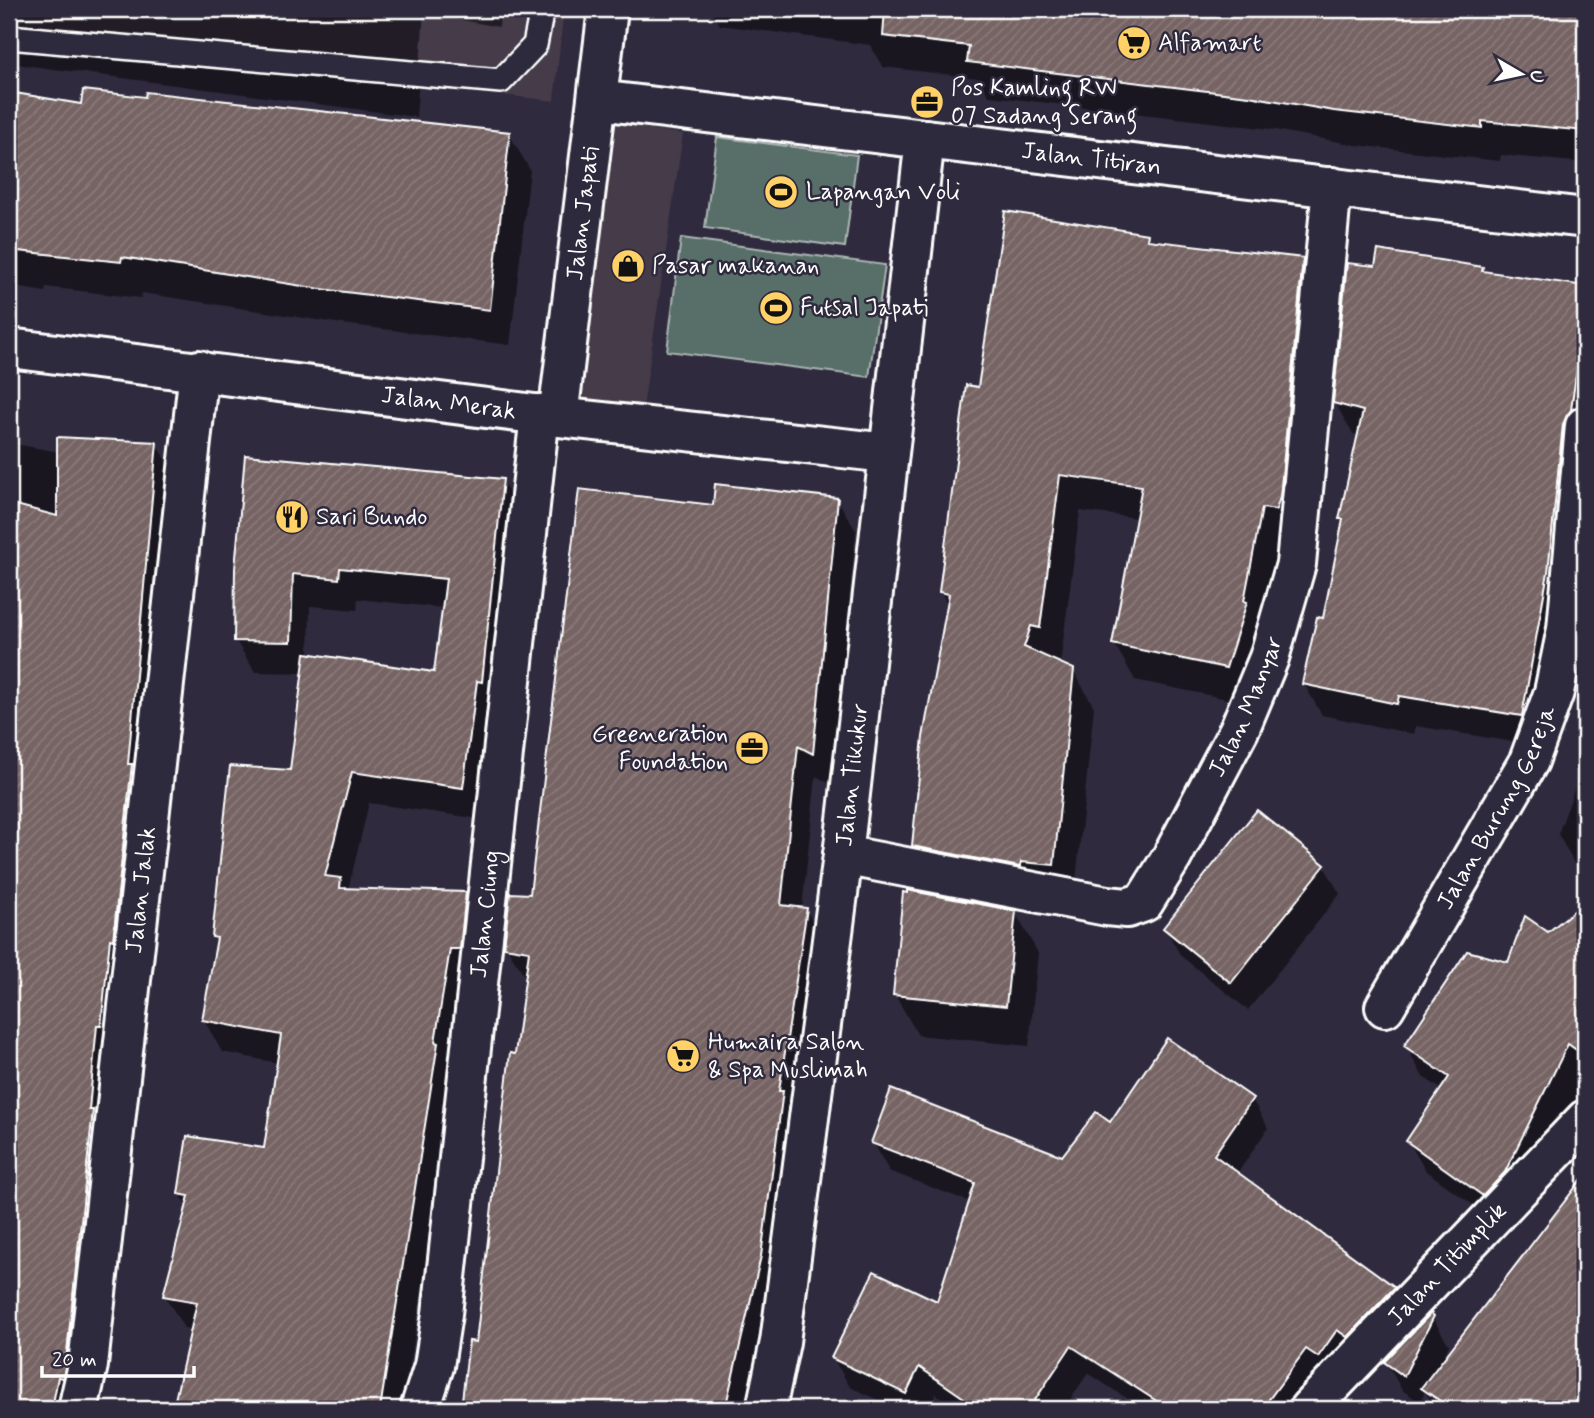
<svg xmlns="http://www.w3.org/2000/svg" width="1594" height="1418" font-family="Mynerve,sans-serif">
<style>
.built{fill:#443b48}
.pitch{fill:#596e68;stroke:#acb6b4;stroke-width:2}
.shadow{fill:#0007;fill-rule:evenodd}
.building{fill:url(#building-hatch);stroke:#fff;stroke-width:2}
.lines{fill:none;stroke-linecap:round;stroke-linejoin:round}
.lane-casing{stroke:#fff;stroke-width:28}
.street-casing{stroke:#fff;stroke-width:44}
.lane{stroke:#2f2a3d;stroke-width:23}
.street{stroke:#2f2a3d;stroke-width:38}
.labels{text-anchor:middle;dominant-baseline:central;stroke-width:5;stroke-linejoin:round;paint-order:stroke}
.poi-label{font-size:24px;fill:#fff;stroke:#2f2a3d;text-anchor:start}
.street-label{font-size:24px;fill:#fff;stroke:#2f2a3d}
</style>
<defs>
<pattern id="building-hatch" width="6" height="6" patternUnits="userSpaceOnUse" patternTransform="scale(1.75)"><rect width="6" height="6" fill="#766363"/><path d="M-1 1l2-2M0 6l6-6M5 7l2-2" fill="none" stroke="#8b7a7a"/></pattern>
</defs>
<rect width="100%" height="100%" fill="#2f2a3d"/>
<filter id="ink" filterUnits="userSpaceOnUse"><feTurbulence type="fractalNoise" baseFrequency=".0143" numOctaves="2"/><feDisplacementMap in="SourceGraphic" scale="14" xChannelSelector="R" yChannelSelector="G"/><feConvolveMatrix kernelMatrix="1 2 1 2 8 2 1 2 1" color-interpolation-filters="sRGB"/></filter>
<g filter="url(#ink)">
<g class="built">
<polygon points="9,9 564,9 554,101 9,39"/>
<polygon points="612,123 683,134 643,408 573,398"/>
</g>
<g class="pitch">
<polygon points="717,137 857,155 845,247 705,228"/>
<polygon points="681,238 885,265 869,377 667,351"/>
</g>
<g class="shadow">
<polygon points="9,9 501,9 499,27 424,13 416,117 9,63"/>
<polygon points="710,9 1585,9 1585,163 1501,155 1500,161 1355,145 1270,129 989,96 978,78 883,67 870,45 720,25"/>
<polygon points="9,93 83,106 509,134 530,170 510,345 343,324 142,293 141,298 46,287 45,292 9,286"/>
<polygon points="1146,236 1150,242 1302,260 1323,296 1300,534 1247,703 1135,680 1114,643 1138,518 1080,511 1060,665 1073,670 1094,707 1074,900 934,882 913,846 948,606 941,592 979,389"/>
<polygon points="1377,268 1481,269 1484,273 1585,288 1585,446 1539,746 1416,726 1414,734 1322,715 1304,684 1324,621 1344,524 1341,518 1360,435 1353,434 1335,403"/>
<polygon points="9,443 59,452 156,444 177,479 83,1409 9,1409"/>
<path d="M502,480L520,512L481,819L369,803L348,890L465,894L483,926L456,1076L405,1397L412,1409H183L177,1400L193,1329L184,1328L165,1296L188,1208L180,1194L265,1151L278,1063L222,1052L204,1020L218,944L213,937L291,772L304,673L255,672L236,641V569ZM358,599L444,608L436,674L309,655L310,606L357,610Z"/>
<polygon points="837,499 856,531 831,784 816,776 802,909 806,910 824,942 750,1409 588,1409 619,1322 611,1319 561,1409 462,1409 471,1343 478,1344 527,979 506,947 714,507"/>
<polygon points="1585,761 1585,871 1575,865 1558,834"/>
<polygon points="1324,866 1340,894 1248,1010 1181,956 1165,928"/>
<polygon points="1585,904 1585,1094 1579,1108 1572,1102 1522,1203 1501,1225 1426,1171 1408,1141 1443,1090 1423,1077 1406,1046"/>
<polygon points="1015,912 1038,953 1029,1046 918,1035 895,995"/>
<polygon points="1252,1099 1268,1128 1237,1174 1394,1289 1410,1317 1317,1409 1143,1409 1088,1373 1064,1409 957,1409 936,1394 929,1409 897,1409 850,1387 833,1358 938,1303 970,1202 889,1171 873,1142 1062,1158 1110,1125"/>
<polygon points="1585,1178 1585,1409 1436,1409 1425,1391 1420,1402 1402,1390 1386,1362 1432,1317 1449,1345 1439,1368"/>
</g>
<g class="building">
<polygon points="885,9 1585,9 1585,131 1482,121 1482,128 1334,111 1249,96 967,62 969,46 883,36"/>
<polygon points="83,90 145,97 146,92 510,132 490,310 321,289 122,257 121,262 9,250 9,92 81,104"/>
<polygon points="1005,211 1148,234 1147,240 1303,258 1280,497 1276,510 1262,508 1244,601 1247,602 1226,668 1112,644 1142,486 1060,475 1040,628 1031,626 1024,647 1074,669 1054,865 1021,862 1020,867 912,846 923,737 949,594 939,592 966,385 978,387"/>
<polygon points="1378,250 1483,267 1482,271 1585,286 1585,313 1571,410 1563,424 1548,572 1522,716 1399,696 1397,704 1302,684 1317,617 1323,618 1343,519 1339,519 1363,411 1333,403 1347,263 1375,266"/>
<polygon points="57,437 157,442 128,764 132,764 113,940 110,939 101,1026 97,1025 89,1110 93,1110 66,1361 63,1378 58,1377 52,1409 9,1409 9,503 57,516"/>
<polygon points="245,455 503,479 482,682 477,681 463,788 352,772 325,876 341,878 340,888 466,892 460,949 450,949 435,1042 438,1043 380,1409 217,1409 175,1400 197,1302 163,1296 189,1196 178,1194 187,1136 264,1148 281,1035 202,1020 217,938 212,937 230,766 290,770 305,653 434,672 446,579 340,568 339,579 293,574 291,642 234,641 235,569"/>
<polygon points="715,484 838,498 813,754 798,746 781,905 807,908 779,1091 783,1091 761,1256 725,1409 461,1409 469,1341 476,1342 510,1053 515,1054 529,951 504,947 510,893 530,894 579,489 713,505"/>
<polygon points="1257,810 1325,865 1231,983 1163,928"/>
<polygon points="907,890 1016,911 1006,1006 893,995 903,892 907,893"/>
<polygon points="1585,902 1585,1056 1568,1044 1505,1172 1483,1196 1406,1141 1449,1077 1404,1046 1467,951 1508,962 1525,916 1548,932"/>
<polygon points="1167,1038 1253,1098 1214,1155 1395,1287 1347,1337 1337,1330 1318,1357 1306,1349 1262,1409 1169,1409 1071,1346 1029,1409 980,1409 919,1367 906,1394 831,1358 874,1271 937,1301 975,1183 871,1143 891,1089 1062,1156 1096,1112 1110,1122"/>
<polygon points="1585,1175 1585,1409 1452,1409 1421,1388"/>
<polygon points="1431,1313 1434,1316 1404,1376 1384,1362"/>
</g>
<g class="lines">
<g class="lane-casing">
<polyline id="lane" points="9,37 501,81 535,45 542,9"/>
</g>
<g class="street-casing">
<g id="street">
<path id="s1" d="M598,100L1585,218"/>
<path id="s2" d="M9,348L558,417L888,453"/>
<path id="s3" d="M558,417L608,9"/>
<path id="s4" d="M843,855L1107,906L1127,908L1144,902L1172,857L1239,730L1269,658L1296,564L1332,187"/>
<path id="s5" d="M1385,1007L1529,761L1554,692L1567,629L1585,426"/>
<path id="s6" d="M78,1409L88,1365L199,370"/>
<path id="s7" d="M420,1409L434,1366L442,1314L540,414"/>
<path id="s8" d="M766,1409L780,1342L843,855L925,139"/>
<path id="s9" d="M1309,1409L1585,1120"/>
</g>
</g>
<use href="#lane" class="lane"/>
<use href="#street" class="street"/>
</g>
</g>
<defs>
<g id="supermarket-disc" transform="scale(1.75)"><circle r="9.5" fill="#ffd166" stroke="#2f2a3d"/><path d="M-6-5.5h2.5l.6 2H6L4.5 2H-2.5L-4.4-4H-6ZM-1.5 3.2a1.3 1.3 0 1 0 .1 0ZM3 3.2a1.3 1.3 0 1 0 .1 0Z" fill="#111"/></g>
<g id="office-disc" transform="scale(1.75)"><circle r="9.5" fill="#ffd166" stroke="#2f2a3d"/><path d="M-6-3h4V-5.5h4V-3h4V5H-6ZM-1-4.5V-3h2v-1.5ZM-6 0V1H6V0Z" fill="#111"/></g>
<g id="stadium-disc" transform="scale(1.75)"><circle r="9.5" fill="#ffd166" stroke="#2f2a3d"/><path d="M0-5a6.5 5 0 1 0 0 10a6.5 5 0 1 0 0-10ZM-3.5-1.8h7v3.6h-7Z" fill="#111"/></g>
<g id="shop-disc" transform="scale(1.75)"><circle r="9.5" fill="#ffd166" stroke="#2f2a3d"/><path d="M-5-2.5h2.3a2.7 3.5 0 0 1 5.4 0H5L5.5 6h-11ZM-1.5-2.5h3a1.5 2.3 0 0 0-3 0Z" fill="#111"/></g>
<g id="restaurant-disc" transform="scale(1.75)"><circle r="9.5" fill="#ffd166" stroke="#2f2a3d"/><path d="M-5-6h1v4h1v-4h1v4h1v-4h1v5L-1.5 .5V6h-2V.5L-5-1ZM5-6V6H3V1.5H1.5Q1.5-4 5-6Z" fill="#111"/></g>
</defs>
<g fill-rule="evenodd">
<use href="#supermarket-disc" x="1134" y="43"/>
<use href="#office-disc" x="927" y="102"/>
<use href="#stadium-disc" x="781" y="192"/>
<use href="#shop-disc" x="628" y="266"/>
<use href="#stadium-disc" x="776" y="308"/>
<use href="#restaurant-disc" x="292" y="517"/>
<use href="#office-disc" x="752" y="748"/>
<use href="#supermarket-disc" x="683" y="1056"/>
</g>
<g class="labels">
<g class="poi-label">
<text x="1158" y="43">Alfamart</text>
<text x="951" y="88">Pos Kamling RW<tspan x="951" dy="28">07 Sadang Serang</tspan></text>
<text x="806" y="192">Lapangan Voli</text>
<text x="652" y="266">Pasar makanan</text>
<text x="800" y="308">Futsal Japati</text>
<text x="316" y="517">Sari Bundo</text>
<text x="728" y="734" text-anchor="end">Greeneration<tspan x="728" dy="28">Foundation</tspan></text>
<text x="708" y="1042">Humaira Salon<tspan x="708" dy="28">&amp; Spa Muslimah</tspan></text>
</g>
<g class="street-label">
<text stroke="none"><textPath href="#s1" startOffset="497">Jalan Titiran</textPath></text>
<text stroke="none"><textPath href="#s3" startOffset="205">Jalan Japati</textPath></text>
<text stroke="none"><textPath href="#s2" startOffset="443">Jalan Merak</textPath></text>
<text stroke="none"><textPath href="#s4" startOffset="528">Jalan Manyar</textPath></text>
<text stroke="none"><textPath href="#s8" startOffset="640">Jalan Tikukur</textPath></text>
<text stroke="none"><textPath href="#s5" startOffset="229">Jalan Burung Gereja</textPath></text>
<text stroke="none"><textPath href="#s6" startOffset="523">Jalan Jalak</textPath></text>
<text stroke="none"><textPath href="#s7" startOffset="500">Jalan Ciung</textPath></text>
<text stroke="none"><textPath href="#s9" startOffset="200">Jalan Titimplik</textPath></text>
</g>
</g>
<rect width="1594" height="1418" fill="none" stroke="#2f2a3d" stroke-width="35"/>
<rect x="18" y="18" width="1559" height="1383" fill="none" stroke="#fff" stroke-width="2.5" filter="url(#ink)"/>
<g transform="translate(1521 74) rotate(99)" stroke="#2f2a3d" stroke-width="5" paint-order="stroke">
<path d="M0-5L12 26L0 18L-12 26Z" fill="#ffffff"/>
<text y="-10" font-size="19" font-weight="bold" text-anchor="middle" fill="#ffffff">U</text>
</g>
<path d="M42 1366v10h152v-10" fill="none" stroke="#ffffff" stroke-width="3.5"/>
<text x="52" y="1366" font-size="21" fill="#ffffff" stroke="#2f2a3d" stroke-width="5" paint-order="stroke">20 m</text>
</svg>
